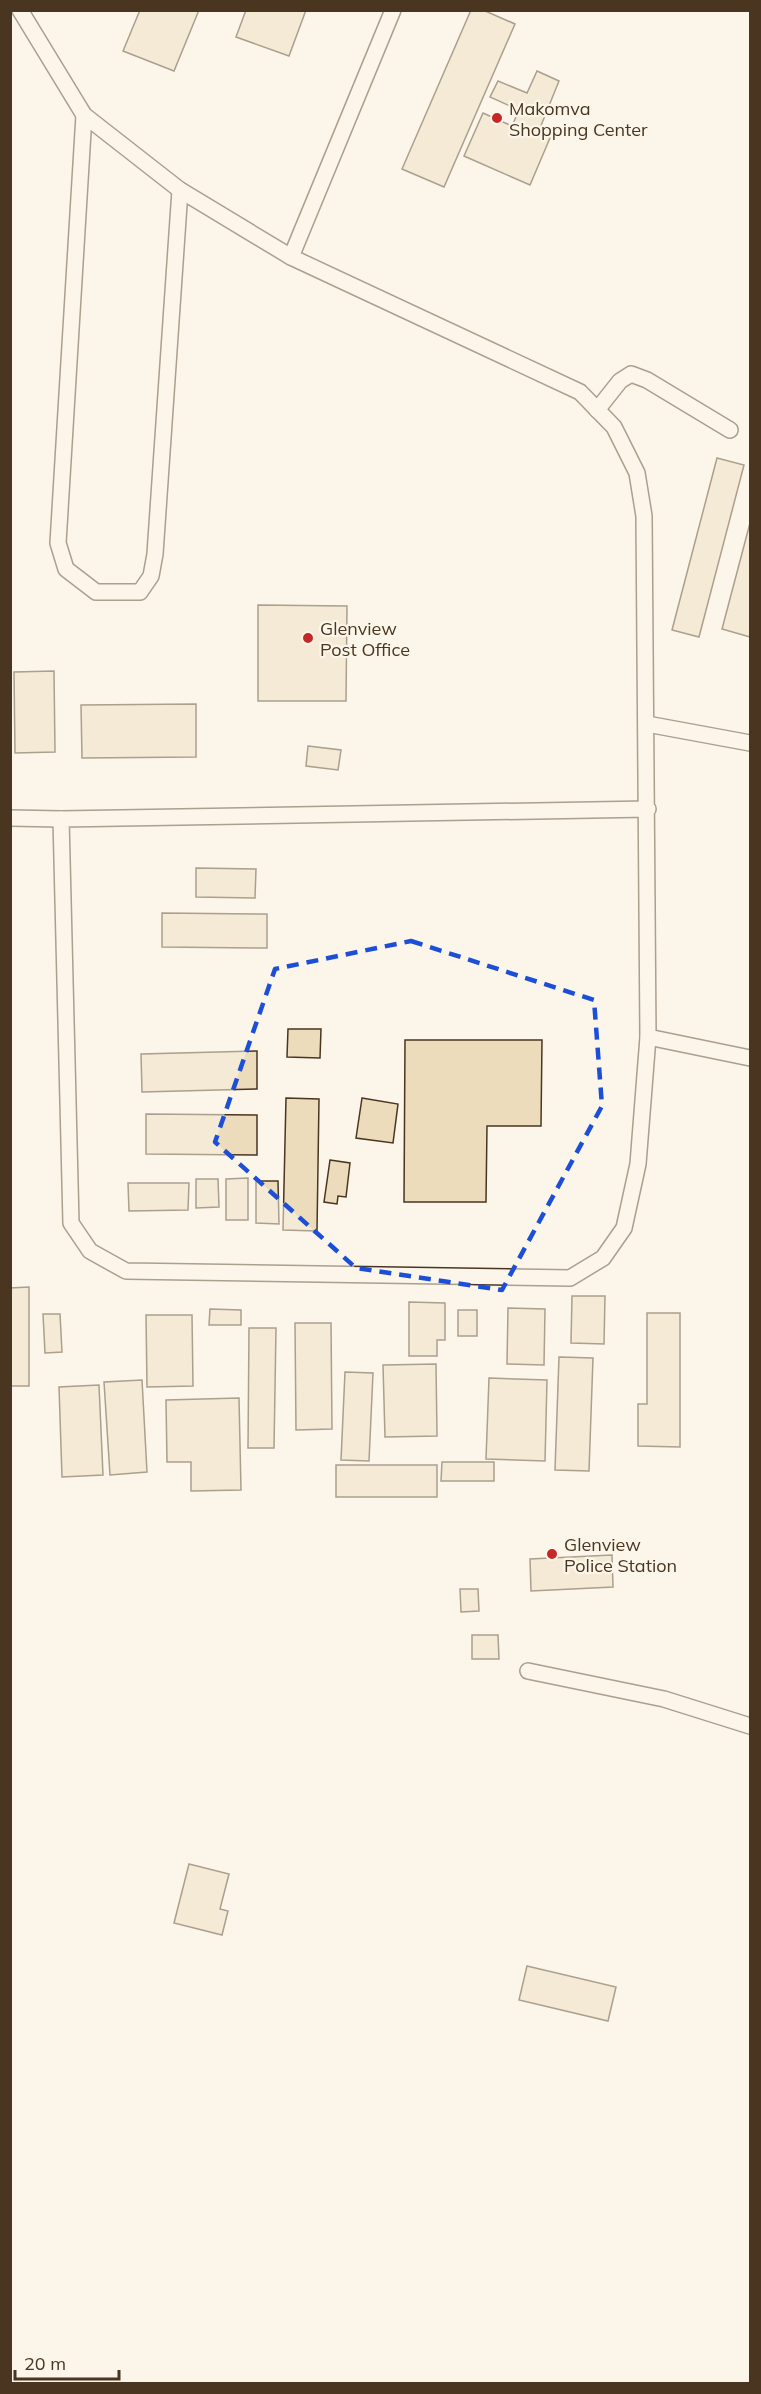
<svg xmlns="http://www.w3.org/2000/svg" width="761" height="2394" font-family="Mulish,sans-serif">
<style>
.building{fill:#ecdcbc;stroke:#4a3520;stroke-width:1.5}
.lines{fill:none;stroke-linecap:round;stroke-linejoin:round}
.lane-casing{stroke:#4a3520;stroke-width:18}
.lane{stroke:#fbf6e9;stroke-width:15}
.marked{fill:none;stroke:#1d4ed8;stroke-width:4.5;stroke-dasharray:12 8;stroke-linejoin:round}
.poi-dot{fill:#c62828;stroke:#fbf6e9;stroke-width:2}
.labels{text-anchor:middle;dominant-baseline:central;stroke-width:4.5;stroke-linejoin:round;paint-order:stroke}
.poi-label{font-size:18px;fill:#4a3520;stroke:#fbf6e9;text-anchor:start}
</style>
<rect width="100%" height="100%" fill="#fbf6e9"/>
<g class="building">
<polygon points="140,10 199,10 174,71 123,51"/>
<polygon points="246,10 306,10 289,56 236,37"/>
<polygon points="471,10 483,10 515,24 444,187 402,169"/>
<polygon points="537,71 559,81 538,133 550,138 530,185 464,156 483,113 512,126 519,110 490,97 498,81 527,93"/>
<polygon points="717,458 744,465 699,637 672,630"/>
<polygon points="750,523 750,637 722,629"/>
<polygon points="258,605 347,606 346,701 258,701"/>
<polygon points="54,671 55,752 15,753 14,672"/>
<polygon points="196,704 196,757 82,758 81,705"/>
<polygon points="308,746 341,750 338,770 306,766"/>
<polygon points="196,868 256,869 255,898 196,897"/>
<polygon points="162,913 267,914 267,948 162,947"/>
<polygon points="288,1029 321,1029 320,1058 287,1057"/>
<polygon points="405,1040 542,1040 541,1126 487,1126 486,1202 404,1202"/>
<polygon points="257,1051 257,1089 142,1092 141,1054"/>
<polygon points="286,1098 319,1099 317,1231 283,1230"/>
<polygon points="362,1098 398,1104 393,1143 356,1138"/>
<polygon points="146,1114 257,1115 257,1155 146,1154"/>
<polygon points="330,1160 350,1163 346,1197 338,1196 337,1204 324,1202"/>
<polygon points="248,1178 248,1220 226,1220 226,1179"/>
<polygon points="196,1179 218,1179 219,1207 196,1208"/>
<polygon points="256,1181 278,1181 279,1224 256,1223"/>
<polygon points="128,1183 189,1183 188,1210 129,1211"/>
<polygon points="29,1287 29,1386 10,1386 10,1288"/>
<polygon points="572,1296 605,1296 604,1344 571,1343"/>
<polygon points="409,1302 445,1303 445,1340 437,1340 437,1356 409,1356"/>
<polygon points="508,1308 545,1309 544,1365 507,1364"/>
<polygon points="210,1309 241,1310 241,1325 209,1325"/>
<rect x="458" y="1310" width="19" height="26"/>
<polygon points="647,1313 680,1313 680,1447 638,1446 638,1404 647,1404"/>
<polygon points="43,1314 60,1314 62,1352 45,1353"/>
<polygon points="146,1315 192,1315 193,1386 147,1387"/>
<polygon points="295,1323 331,1323 332,1429 296,1430"/>
<polygon points="249,1328 276,1328 274,1448 248,1448"/>
<polygon points="559,1357 593,1358 589,1471 555,1470"/>
<polygon points="436,1364 437,1436 385,1437 383,1365"/>
<polygon points="345,1372 373,1373 369,1461 341,1460"/>
<polygon points="489,1378 547,1380 545,1461 486,1459"/>
<polygon points="142,1380 147,1472 110,1475 104,1382"/>
<polygon points="99,1385 103,1475 62,1477 59,1387"/>
<polygon points="239,1398 241,1490 191,1491 191,1462 167,1462 166,1400"/>
<polygon points="442,1462 494,1462 494,1481 441,1481"/>
<rect x="336" y="1465" width="101" height="32"/>
<polygon points="612,1555 613,1587 531,1591 530,1559"/>
<polygon points="460,1589 478,1589 479,1611 461,1612"/>
<polygon points="472,1635 498,1635 499,1659 472,1659"/>
<polygon points="189,1864 229,1874 220,1909 228,1911 222,1935 174,1923"/>
<polygon points="527,1966 616,1987 608,2021 519,2000"/>
</g>
<g class="lines">
<g class="lane-casing">
<g id="lane">
<polyline points="20,10 84,115 180,190 291,257 580,392 614,427 637,473 644,516 648,1037 638,1164 624,1228 603,1258 570,1278 126,1271 90,1251 71,1223 61,819 648,809"/>
<polyline points="84,115 58,543 66,569 96,592 140,592 151,576 155,554 180,190"/>
<polyline points="291,257 393,10"/>
<polyline points="597,410 620,381 631,374 647,380 730,430"/>
<polyline points="647,724 750,743"/>
<polyline points="10,818 61,819"/>
<polyline points="648,1037 750,1058"/>
<polyline points="528,1671 664,1699 750,1726"/>
</g>
</g>
<use href="#lane" class="lane"/>
</g>
<path d="M0 0H761V2394H0ZM411,941L594,1000L602,1106L502,1290L356,1268L215,1142L275,969Z" fill="#fbf6e9" fill-opacity=".55" fill-rule="evenodd"/>
<path class="marked" d="M411,941L594,1000L602,1106L502,1290L356,1268L215,1142L275,969Z"/>
<g class="poi-dot">
<circle cx="497" cy="118" r="6"/>
<circle cx="308" cy="638" r="6"/>
<circle cx="552" cy="1554" r="6"/>
</g>
<g class="labels">
<g class="poi-label">
<text x="509" y="108">Makomva<tspan x="509" dy="21">Shopping Center</tspan></text>
<text x="320" y="628">Glenview<tspan x="320" dy="21">Post Office</tspan></text>
<text x="564" y="1544">Glenview<tspan x="564" dy="21">Police Station</tspan></text>
</g>
</g>
<rect width="761" height="2394" fill="none" stroke="#4a3520" stroke-width="24"/>
<path d="M15 2370v9h104v-9" fill="none" stroke="#4a3520" stroke-width="3"/>
<text x="24" y="2370" font-size="18" fill="#4a3520" stroke="#fbf6e9" stroke-width="4.5" paint-order="stroke">20 m</text>
</svg>
